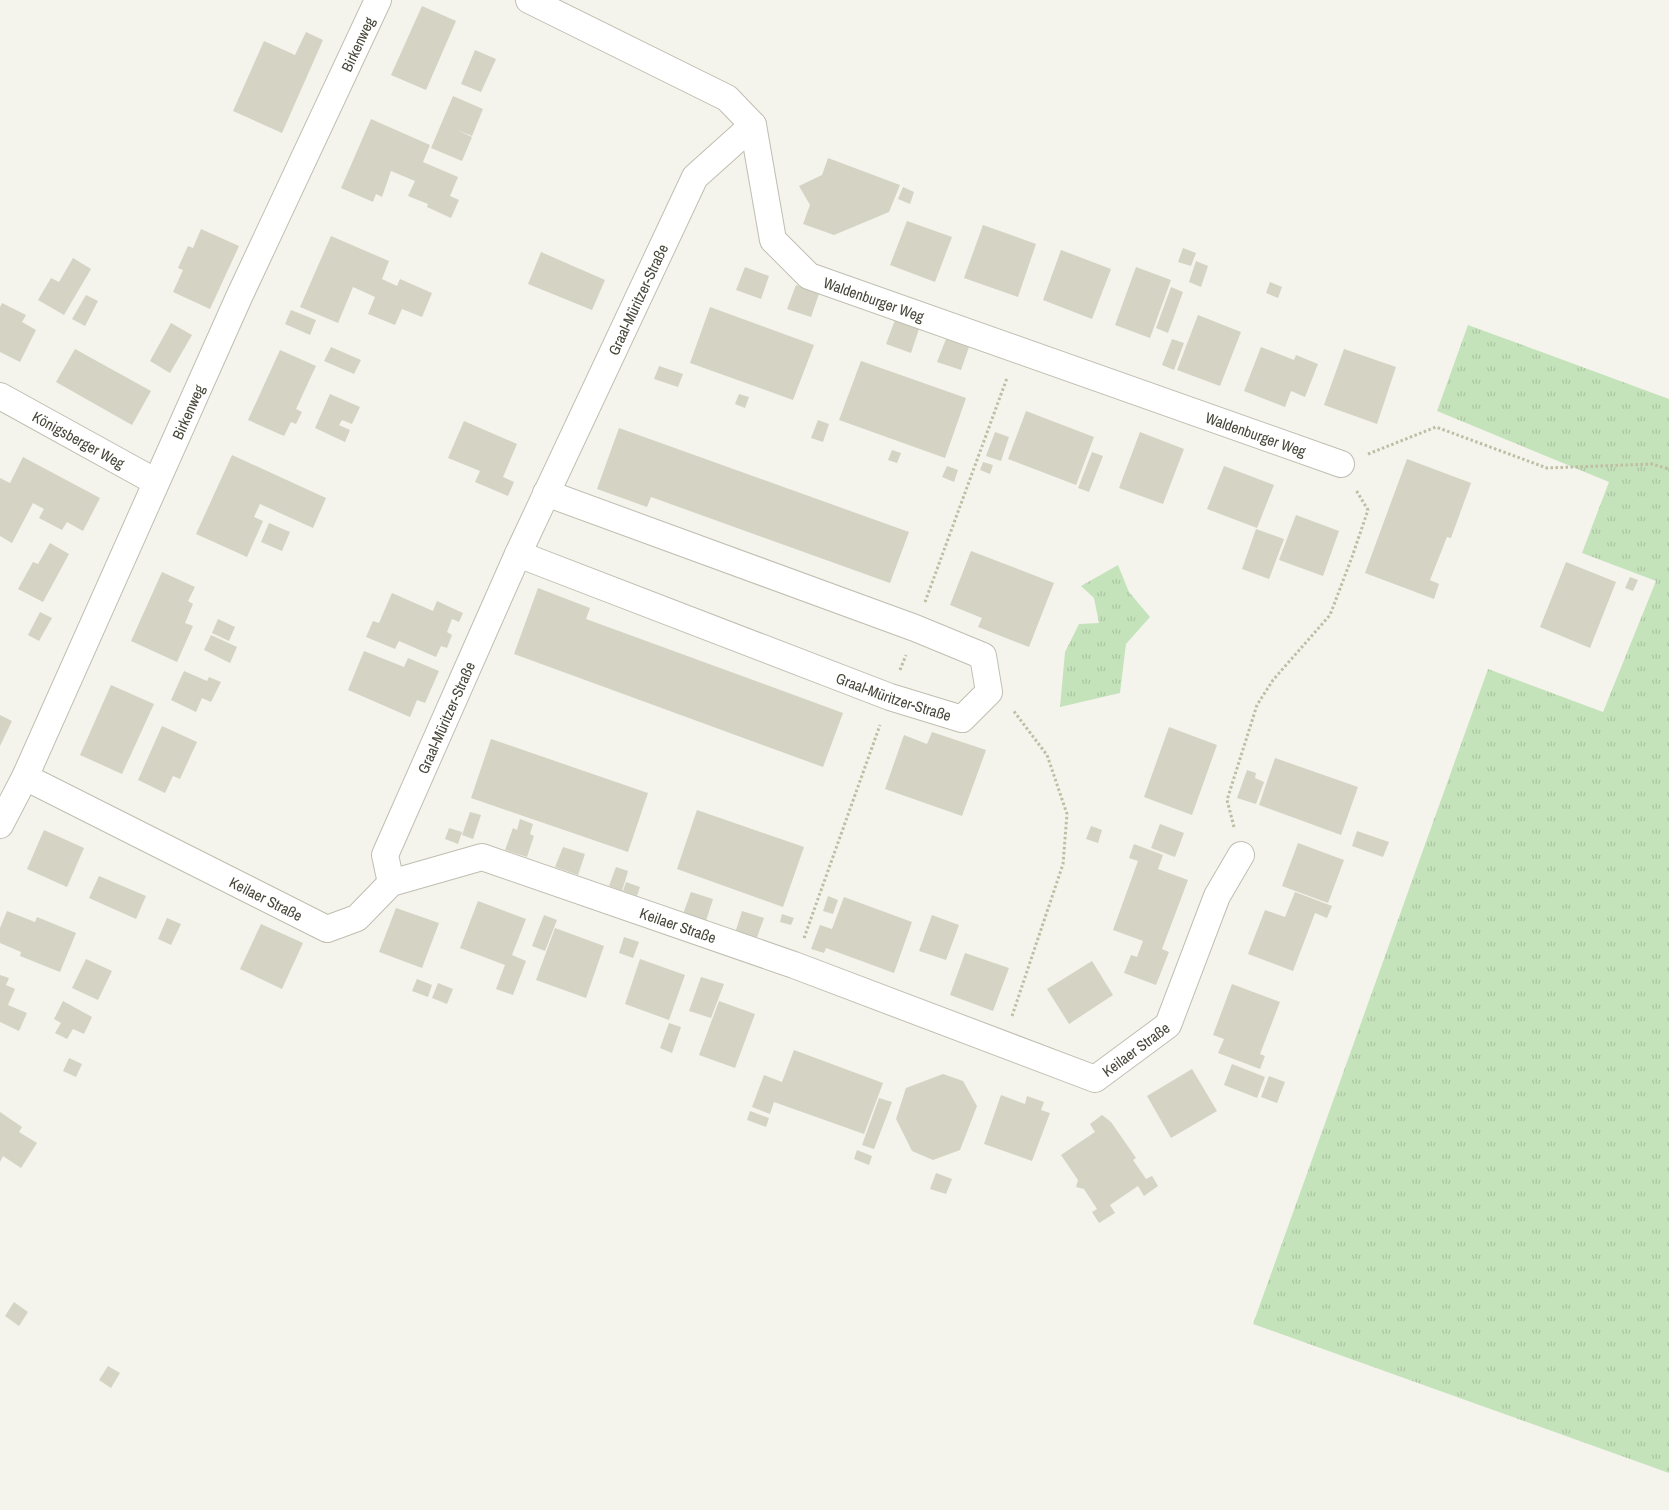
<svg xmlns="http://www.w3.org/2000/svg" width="1669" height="1510" font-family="'Archivo Narrow',sans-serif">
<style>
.grass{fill:url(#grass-tufts)}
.building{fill:#d5d3c3}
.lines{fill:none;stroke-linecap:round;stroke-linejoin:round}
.street-casing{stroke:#bfbeb0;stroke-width:28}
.path{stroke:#bfbda3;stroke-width:3;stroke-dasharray:2.5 2.5;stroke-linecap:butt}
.street{stroke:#fff;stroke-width:26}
.labels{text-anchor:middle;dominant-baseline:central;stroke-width:4.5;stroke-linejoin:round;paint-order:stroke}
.street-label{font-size:15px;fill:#48473b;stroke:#fff}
</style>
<defs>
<pattern id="grass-tufts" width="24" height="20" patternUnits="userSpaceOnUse" patternTransform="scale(1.25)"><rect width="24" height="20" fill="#c5e3bb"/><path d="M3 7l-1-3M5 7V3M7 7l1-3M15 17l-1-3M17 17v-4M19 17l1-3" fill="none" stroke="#abc4a2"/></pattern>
</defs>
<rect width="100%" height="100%" fill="#f4f4ed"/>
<g class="grass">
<polygon points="1468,325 1669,399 1669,1473 1253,1324 1488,669 1603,712 1656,581 1582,553 1609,482 1437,411"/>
<polygon points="1118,565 1129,592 1150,617 1126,644 1120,693 1060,707 1065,652 1079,624 1099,623 1094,598 1081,586"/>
</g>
<g class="building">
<polygon points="422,6 456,21 426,90 391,75"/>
<polygon points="306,32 323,40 282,133 233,111 264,41 295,55"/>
<polygon points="475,50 496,59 481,92 461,84"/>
<polygon points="453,96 483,109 472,136 457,130 472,137 462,161 431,148"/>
<polygon points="371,119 430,145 423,162 458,177 450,196 459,200 451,218 427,207 428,204 408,196 415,181 391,171 382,197 376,194 373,202 341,188"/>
<polygon points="828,158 900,185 889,212 834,235 803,224 810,205 799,186 822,175"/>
<polygon points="903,187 914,192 910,204 898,199"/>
<polygon points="907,221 952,237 935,282 890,265"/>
<polygon points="983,225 1036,244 1018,297 964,278"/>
<polygon points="201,229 239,246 210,309 173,292 183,270 178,268 188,246 193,248"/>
<polygon points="331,236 389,261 382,279 397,286 400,279 432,293 422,317 402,309 395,325 368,314 375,297 353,287 338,323 300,307"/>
<polygon points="1183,248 1196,253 1191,266 1178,262"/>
<polygon points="1061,250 1111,269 1092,319 1043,300"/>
<polygon points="541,252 605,280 592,310 528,284"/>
<polygon points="73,258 91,269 64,315 38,300 51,278 59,282"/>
<polygon points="1196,261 1208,266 1201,287 1189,282"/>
<polygon points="745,267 769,276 761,299 736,290"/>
<polygon points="1136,267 1171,280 1150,338 1115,325"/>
<polygon points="1270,282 1282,287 1278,298 1266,293"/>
<polygon points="796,285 819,294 811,317 787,309"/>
<polygon points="1171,287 1183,292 1168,333 1156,328"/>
<polygon points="86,295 98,301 85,326 72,319"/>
<polygon points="2,303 26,315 22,322 36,330 20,362 0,352 0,307"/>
<polygon points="710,307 814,345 793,400 690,363"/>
<polygon points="291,310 316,320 310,335 285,324"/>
<polygon points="1198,315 1241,332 1220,386 1177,370"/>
<polygon points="895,320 919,329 911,353 886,344"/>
<polygon points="171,323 192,335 170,373 150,361"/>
<polygon points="946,339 969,347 961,370 937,362"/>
<polygon points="1172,339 1184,343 1174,370 1162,365"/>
<polygon points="331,347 361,360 354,374 324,361"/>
<polygon points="1261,347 1294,360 1296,355 1318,364 1305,397 1291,391 1285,407 1244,391"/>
<polygon points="75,349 151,391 132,425 56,382"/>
<polygon points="1344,349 1396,367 1377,424 1324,405"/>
<polygon points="280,350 316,366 296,409 302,412 296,424 291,422 284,436 248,420"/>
<polygon points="861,361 966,398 945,458 839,420"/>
<polygon points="659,366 683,374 678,387 654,379"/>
<polygon points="330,394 360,407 352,424 342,420 339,425 350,430 345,442 315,428"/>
<polygon points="739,394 749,397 745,408 735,404"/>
<polygon points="1026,411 1094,437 1076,485 1008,459"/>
<polygon points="818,420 829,424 823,442 811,438"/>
<polygon points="464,421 517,444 503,477 514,482 508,496 475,482 480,471 448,458"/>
<polygon points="619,428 909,532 890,583 651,497 647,507 597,489"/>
<polygon points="995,432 1009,437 1001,461 986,456"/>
<polygon points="1140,432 1184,449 1163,504 1119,488"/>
<polygon points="892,450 901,453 897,463 888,460"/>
<polygon points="1092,452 1103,456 1089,492 1078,488"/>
<polygon points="232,455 326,498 313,528 260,504 254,517 263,521 247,557 196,534"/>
<polygon points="23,457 100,498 83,531 67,522 62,530 39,518 44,509 33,503 12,543 0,536 0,478 10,483"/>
<polygon points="1407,459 1471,483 1451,538 1447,537 1430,580 1439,584 1434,599 1365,573"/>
<polygon points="983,462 993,465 990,474 980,470"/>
<polygon points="947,466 958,470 954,482 942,477"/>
<polygon points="1224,466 1274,485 1257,528 1207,509"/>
<polygon points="1296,515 1339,531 1323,576 1279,560"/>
<polygon points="269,523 290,532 282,551 261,542"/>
<polygon points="1256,529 1284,539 1269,579 1242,569"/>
<polygon points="50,543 69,554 43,602 18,589 33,562 38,564"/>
<polygon points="971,551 1054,583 1029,647 978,627 982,618 950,605"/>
<polygon points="1566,562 1616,582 1590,648 1540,627"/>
<polygon points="162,572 195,587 188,601 193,604 185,623 193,626 177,662 131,641"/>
<polygon points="1630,577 1638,580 1633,591 1625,588"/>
<polygon points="538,588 590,608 586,619 843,713 823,767 514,654"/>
<polygon points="392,593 433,611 437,601 463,613 459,622 452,619 447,632 452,635 447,648 441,646 436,657 399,641 395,649 366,637 373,621 379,623"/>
<polygon points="40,612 52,618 39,641 28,635"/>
<polygon points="218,619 235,627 229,641 212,633"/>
<polygon points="211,635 237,647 230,663 204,650"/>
<polygon points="364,651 404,667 408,658 439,671 425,703 417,700 410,717 348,690"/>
<polygon points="184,671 207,681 209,677 221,682 211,702 202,698 196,712 171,700"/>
<polygon points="111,685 154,704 122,774 80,755"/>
<polygon points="0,715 12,721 0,746"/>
<polygon points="162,726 197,742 180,779 173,776 165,793 138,780"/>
<polygon points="1169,727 1217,745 1192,815 1144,797"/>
<polygon points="932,732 986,750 962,816 885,789 904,735 927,744"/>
<polygon points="491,739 648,793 628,852 471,798"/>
<polygon points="1275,758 1358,787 1341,835 1259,805"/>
<polygon points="1247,770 1256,773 1255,778 1264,782 1256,804 1237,798"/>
<polygon points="697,810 804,847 783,907 677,869"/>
<polygon points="470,812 481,815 473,839 462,835"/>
<polygon points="520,819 533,824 530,834 534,836 527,857 505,850 513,828 517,830"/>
<polygon points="1160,824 1184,833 1175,857 1151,848"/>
<polygon points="1091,826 1102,830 1098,843 1086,839"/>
<polygon points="449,828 462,832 458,844 445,839"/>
<polygon points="44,830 84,848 67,887 27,869"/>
<polygon points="1357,831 1389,842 1383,857 1352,846"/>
<polygon points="1298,843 1344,860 1328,903 1282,886"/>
<polygon points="1134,844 1163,855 1158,869 1188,880 1162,949 1169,952 1156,985 1124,973 1131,955 1137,957 1143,941 1113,930 1138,861 1129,858"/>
<polygon points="563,847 585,854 578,875 555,867"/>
<polygon points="616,867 628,871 622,891 609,886"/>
<polygon points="99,876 146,896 136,919 89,898"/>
<polygon points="626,882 640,887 637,896 623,891"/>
<polygon points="691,892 713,899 706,921 683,914"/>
<polygon points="1295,892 1332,906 1327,918 1315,913 1293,971 1248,954 1265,910 1285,917"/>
<polygon points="828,896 838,900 833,914 823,911"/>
<polygon points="844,897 912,922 894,973 826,948 824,953 811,949 820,925 832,929"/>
<polygon points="478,901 526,919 512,955 526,961 513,995 496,989 505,965 460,948"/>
<polygon points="396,908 439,923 422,968 379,952"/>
<polygon points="7,911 35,922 37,917 76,933 60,972 20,956 21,952 0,943 0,928"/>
<polygon points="742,911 764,918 756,940 735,933"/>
<polygon points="782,914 794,918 791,925 780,922"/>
<polygon points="544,915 557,920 545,951 532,946"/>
<polygon points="932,915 959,925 946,960 919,951"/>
<polygon points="167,918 181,924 171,945 158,939"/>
<polygon points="261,924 303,943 282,989 240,969"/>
<polygon points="555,928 604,946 586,998 536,980"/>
<polygon points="624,937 639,942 633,958 619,953"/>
<polygon points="965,953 1009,968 993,1011 950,995"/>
<polygon points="86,959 112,971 98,1000 72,988"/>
<polygon points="640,959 685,975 669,1020 625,1004"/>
<polygon points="1092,961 1113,995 1069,1024 1047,989"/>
<polygon points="0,975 9,978 6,985 15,989 8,1005 27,1013 19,1031 0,1022"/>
<polygon points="701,977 724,984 711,1018 689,1011"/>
<polygon points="417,979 432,985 428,997 412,991"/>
<polygon points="438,983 453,989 447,1004 432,998"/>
<polygon points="1232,984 1280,1002 1260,1054 1265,1056 1260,1069 1218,1053 1224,1039 1213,1035"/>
<polygon points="63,1001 92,1017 84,1034 73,1029 67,1039 55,1033 61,1023 54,1019"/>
<polygon points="719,1001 755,1014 735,1068 699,1055"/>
<polygon points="669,1023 681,1027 672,1053 660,1048"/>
<polygon points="794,1050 883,1083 864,1134 774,1102 770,1114 752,1107 764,1075 782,1082"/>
<polygon points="69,1058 82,1064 76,1077 63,1071"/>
<polygon points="1232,1064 1265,1077 1257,1098 1224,1085"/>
<polygon points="1192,1069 1217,1111 1171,1138 1147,1096"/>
<polygon points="943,1074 963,1081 977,1106 960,1150 933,1160 912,1151 896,1119 906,1088"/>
<polygon points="1269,1076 1285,1082 1277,1103 1261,1097"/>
<polygon points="1001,1095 1025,1104 1027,1096 1044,1102 1041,1110 1050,1113 1032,1161 984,1144"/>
<polygon points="879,1098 892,1102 874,1149 862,1145"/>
<polygon points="750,1111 769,1118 766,1127 747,1120"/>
<polygon points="0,1112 22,1127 19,1132 37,1143 21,1168 3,1156 0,1162"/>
<polygon points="1102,1115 1111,1122 1136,1158 1133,1160 1146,1179 1152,1176 1158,1186 1144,1196 1138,1186 1110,1205 1115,1213 1099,1223 1092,1212 1097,1209 1084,1189 1076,1187 1078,1180 1061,1155 1095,1132 1090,1124"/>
<polygon points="857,1150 872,1156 869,1165 854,1159"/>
<polygon points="936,1173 952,1179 946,1194 930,1189"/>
<polygon points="14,1302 28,1312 19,1326 5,1316"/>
<polygon points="108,1366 120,1373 111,1388 99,1380"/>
</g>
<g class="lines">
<g class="street-casing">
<g id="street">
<path id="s1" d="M529,0L727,98L753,125L773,240L809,276L1341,464"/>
<path id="s2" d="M0,396L156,482"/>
<path id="s3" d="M518,554L890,697L962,719L989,692L983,656L915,628L546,493"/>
<path id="s4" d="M25,777L327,929L357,918L391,883L482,857L794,965L1095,1079L1168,1025L1217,896L1241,855"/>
<path id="s5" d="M0,825L25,777L239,297L378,0"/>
<path id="s6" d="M391,883L385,855L518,554L695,177L753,125"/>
</g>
</g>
<g class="path">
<polyline points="1368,454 1436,427 1547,468 1652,464 1669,469"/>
<polyline points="925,602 1007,378"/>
<polyline points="900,670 906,655"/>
<polyline points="1234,827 1227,800 1257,705 1273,680 1330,615 1352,557 1368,510 1356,490"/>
<polyline points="804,938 880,725"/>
<polyline points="1012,1016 1063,864 1067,814 1047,755 1013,710"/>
</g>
<use href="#street" class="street"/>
</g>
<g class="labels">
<g class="street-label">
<text stroke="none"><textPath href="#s5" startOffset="859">Birkenweg</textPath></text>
<text stroke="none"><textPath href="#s1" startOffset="495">Waldenburger Weg</textPath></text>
<text stroke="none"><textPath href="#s6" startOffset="639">Graal-Müritzer-Straße</textPath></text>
<text stroke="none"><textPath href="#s5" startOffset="454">Birkenweg</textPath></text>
<text stroke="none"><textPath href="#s1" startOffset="900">Waldenburger Weg</textPath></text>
<text stroke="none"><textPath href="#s2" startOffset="90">Königsberger Weg</textPath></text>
<text stroke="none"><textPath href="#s3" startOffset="402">Graal-Müritzer-Straße</textPath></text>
<text stroke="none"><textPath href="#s6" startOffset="179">Graal-Müritzer-Straße</textPath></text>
<text stroke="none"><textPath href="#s4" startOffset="270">Keilaer Straße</textPath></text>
<text stroke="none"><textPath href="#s4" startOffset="721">Keilaer Straße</textPath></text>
<text stroke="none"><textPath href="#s4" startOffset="1216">Keilaer Straße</textPath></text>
</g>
</g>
</svg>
